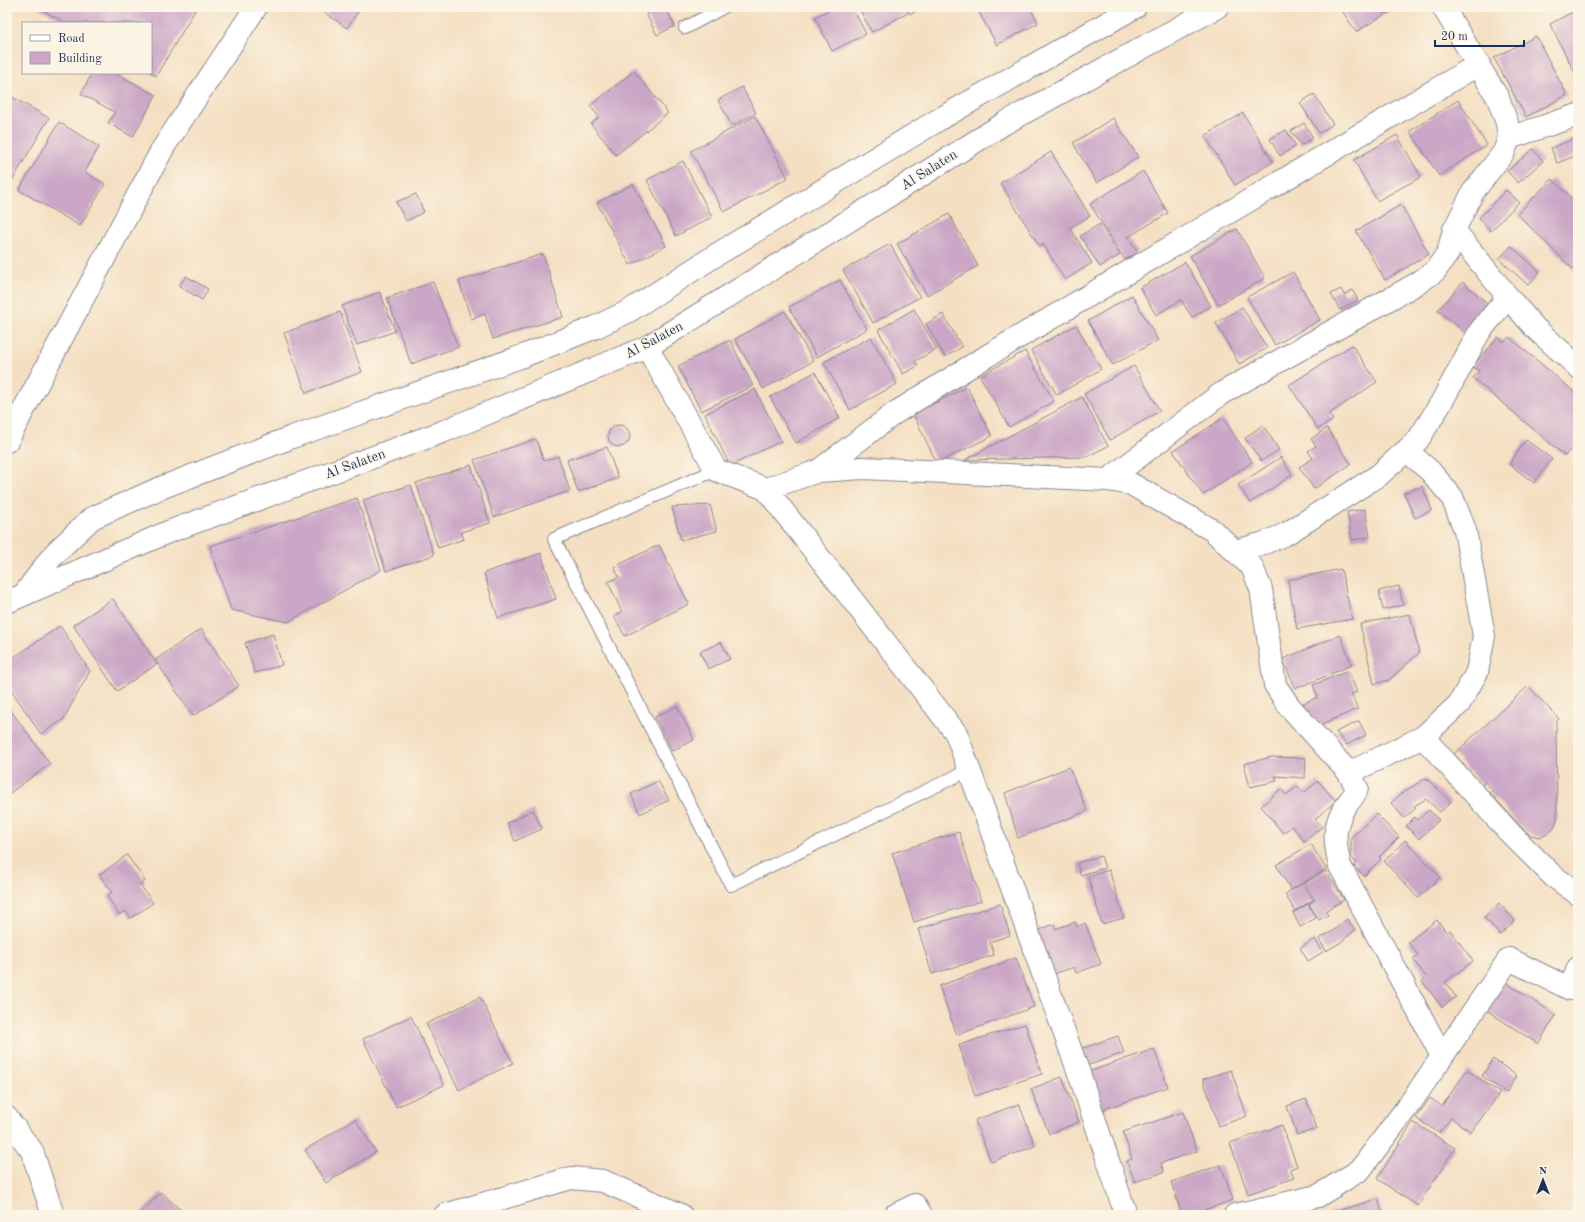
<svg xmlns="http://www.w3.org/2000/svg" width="1585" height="1222" font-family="'Old Standard TT',serif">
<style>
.building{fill:#cba6c6}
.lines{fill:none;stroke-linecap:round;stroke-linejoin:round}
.lane-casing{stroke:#888790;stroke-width:14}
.street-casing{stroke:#888790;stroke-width:24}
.secondary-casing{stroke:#888790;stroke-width:24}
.lane{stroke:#fff;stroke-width:12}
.street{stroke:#fff;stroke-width:22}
.secondary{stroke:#fff;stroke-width:22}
.labels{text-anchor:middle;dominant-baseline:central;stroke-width:3;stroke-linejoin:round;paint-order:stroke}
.street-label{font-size:14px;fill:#1b2f5e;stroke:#fcf5e5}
</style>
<rect width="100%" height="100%" fill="#fcf5e5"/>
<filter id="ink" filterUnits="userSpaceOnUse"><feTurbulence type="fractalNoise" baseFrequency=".025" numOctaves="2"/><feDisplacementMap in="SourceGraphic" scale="8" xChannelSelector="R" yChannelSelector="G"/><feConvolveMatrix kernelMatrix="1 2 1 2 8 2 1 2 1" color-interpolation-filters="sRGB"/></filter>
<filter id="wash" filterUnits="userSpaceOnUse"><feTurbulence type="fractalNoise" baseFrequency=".012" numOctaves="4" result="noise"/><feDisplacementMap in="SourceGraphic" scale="16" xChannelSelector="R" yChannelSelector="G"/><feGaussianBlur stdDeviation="0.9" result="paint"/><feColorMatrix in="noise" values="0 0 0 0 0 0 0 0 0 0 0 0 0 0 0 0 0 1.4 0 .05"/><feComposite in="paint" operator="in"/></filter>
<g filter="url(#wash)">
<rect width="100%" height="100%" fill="#f4dfc2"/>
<g id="blocks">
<g class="building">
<polygon points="37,7 197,7 156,76 151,73 151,23 65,23"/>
<polygon points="316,7 361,7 347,28"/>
<polygon points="659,7 665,7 675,26 657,35 646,14"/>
<polygon points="835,7 852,7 866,34 832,51 815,17"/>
<polygon points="858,7 904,7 908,13 872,32"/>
<polygon points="907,7 925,7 910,14"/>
<polygon points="976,7 1030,7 1038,23 997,45"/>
<polygon points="1340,7 1397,7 1356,32"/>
<polygon points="1578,9 1578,79 1550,24"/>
<polygon points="1536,36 1567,95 1526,117 1494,58"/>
<polygon points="634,71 668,113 616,155 591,124 599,117 590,106"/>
<polygon points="92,73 115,73 156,95 133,137 108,123 115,112 81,94"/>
<polygon points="742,87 756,113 732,126 718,100"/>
<polygon points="7,94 49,118 12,181 7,178"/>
<polygon points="1314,94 1333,124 1319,133 1300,103"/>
<polygon points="1458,100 1487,145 1439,176 1410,131"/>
<polygon points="1243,113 1273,162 1235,185 1205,136"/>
<polygon points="755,116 788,178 724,212 691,151"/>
<polygon points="1113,118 1138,157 1097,183 1073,143"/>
<polygon points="59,122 99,147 85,172 105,184 80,226 19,190"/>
<polygon points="1304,123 1313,138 1301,145 1291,131"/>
<polygon points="1286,130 1296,146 1280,156 1270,139"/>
<polygon points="1397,135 1421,177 1377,201 1354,160"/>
<polygon points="1576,138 1578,155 1557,163 1551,148"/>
<polygon points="1533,149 1543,161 1518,183 1507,171"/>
<polygon points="1051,152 1090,216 1070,228 1092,263 1065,280 1043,244 1040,247 1000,183"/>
<polygon points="683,161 712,217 676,236 647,180"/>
<polygon points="1143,171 1168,213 1128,237 1138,252 1125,260 1090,204"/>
<polygon points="1552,179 1578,204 1578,269 1576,272 1517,214"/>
<polygon points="633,184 666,246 630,265 597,203"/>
<polygon points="1506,190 1519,202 1491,231 1479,218"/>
<polygon points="416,194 424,212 406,221 396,202"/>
<polygon points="1401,205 1429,254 1385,280 1356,231"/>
<polygon points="949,214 978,266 927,295 897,244"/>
<polygon points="1100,224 1120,255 1100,267 1080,236"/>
<polygon points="1237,229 1265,278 1218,305 1190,256"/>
<polygon points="890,244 920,297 873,323 843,270"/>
<polygon points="1511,246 1540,272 1528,285 1499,259"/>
<polygon points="543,254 563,317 493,339 485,314 471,319 459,281"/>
<polygon points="1185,262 1211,306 1192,317 1181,300 1156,315 1140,288"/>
<polygon points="1293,272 1320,320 1275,345 1247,297"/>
<polygon points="186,276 208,289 202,300 179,286"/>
<polygon points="840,280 867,329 817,357 789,307"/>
<polygon points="433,282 458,347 411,364 387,298"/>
<polygon points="1463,282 1490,306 1466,334 1438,310"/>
<polygon points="1341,289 1344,295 1352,290 1358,300 1340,310 1331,294"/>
<polygon points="380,292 395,331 357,345 342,306"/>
<polygon points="1132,295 1158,340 1113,365 1088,321"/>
<polygon points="1242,307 1267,348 1239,364 1216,323"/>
<polygon points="914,309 937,349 915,361 918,366 903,374 878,330"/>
<polygon points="785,311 813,361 763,389 735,339"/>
<polygon points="340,312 362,372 306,393 284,333"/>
<polygon points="943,314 962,347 945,357 926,324"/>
<polygon points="1076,325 1101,369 1057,395 1031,350"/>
<polygon points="871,337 897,384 850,410 824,362"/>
<polygon points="1498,337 1504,342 1509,337 1578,395 1578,441 1565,456 1473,378 1479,371 1473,366"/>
<polygon points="730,340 753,386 701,411 678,366"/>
<polygon points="1352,345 1377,382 1329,414 1333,420 1318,429 1289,385"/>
<polygon points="1025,351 1054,401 1009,427 980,376"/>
<polygon points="1134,366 1160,411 1110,440 1084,394"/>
<polygon points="815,372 840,418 796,443 770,397"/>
<polygon points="967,387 992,436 937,463 913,414"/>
<polygon points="755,389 781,441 730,466 705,414"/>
<polygon points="1082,397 1108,446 1086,457 965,460"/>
<polygon points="1223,418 1252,462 1203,495 1173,451"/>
<circle cx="619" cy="436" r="11"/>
<polygon points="1263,425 1279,450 1261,461 1245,438"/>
<polygon points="1327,428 1351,464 1314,489 1299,467 1313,458 1308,451 1316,446 1311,439"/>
<polygon points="536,439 544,461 558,456 570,491 494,517 474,460"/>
<polygon points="1526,440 1552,459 1534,483 1509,464"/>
<polygon points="607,447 618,478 578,492 567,460"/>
<polygon points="1281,457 1292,475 1250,503 1238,485"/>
<polygon points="471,465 490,523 461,532 464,539 438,548 416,483"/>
<polygon points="411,485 434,555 386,571 363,500"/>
<polygon points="1422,486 1432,510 1415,518 1404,493"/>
<polygon points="357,498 381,570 288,622 231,610 210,546"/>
<polygon points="710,505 717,531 681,540 672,507"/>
<polygon points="1365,509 1370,537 1352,540 1347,512"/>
<polygon points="659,545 689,604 625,636 614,616 622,612 608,582 619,577 614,567"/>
<polygon points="541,553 556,599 498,618 484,573"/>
<polygon points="1341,569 1352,619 1297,629 1288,580"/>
<polygon points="1399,586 1403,605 1383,610 1379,591"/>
<polygon points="113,599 157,664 117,691 73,625"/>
<polygon points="1410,614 1419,653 1389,680 1374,684 1360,624"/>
<polygon points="60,626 90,671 63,720 41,734 7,684 7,662"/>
<polygon points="201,629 239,686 193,716 155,660"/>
<polygon points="273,634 282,665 255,673 245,643"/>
<polygon points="1340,635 1352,665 1295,689 1283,659"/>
<polygon points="721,642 730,659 708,669 700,652"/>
<polygon points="1348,671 1357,692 1351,694 1358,709 1322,724 1305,711 1302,704 1318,697 1313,685"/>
<polygon points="1528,686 1559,719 1556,722 1557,819 1554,828 1548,834 1539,837 1531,835 1524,830 1490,793 1493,791 1485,782 1482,785 1454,754"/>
<polygon points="677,706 694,740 672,751 655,717"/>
<polygon points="9,708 50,764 7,795 7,709"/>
<polygon points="1359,721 1366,735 1347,745 1336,732"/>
<polygon points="1271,757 1306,758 1305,778 1275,776 1277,781 1250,787 1244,764"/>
<polygon points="1069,767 1087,811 1018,838 1005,793"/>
<polygon points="1426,778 1451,802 1440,812 1426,799 1414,806 1416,808 1404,818 1391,803 1402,793"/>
<polygon points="658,781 669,800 640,814 631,794"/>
<polygon points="1318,781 1336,801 1315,819 1322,827 1304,841 1292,826 1283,833 1261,806 1281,789 1286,795 1298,786 1304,793"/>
<polygon points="533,810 542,829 515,841 507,823"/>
<polygon points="1429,810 1439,820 1419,839 1406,826 1415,817 1418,820"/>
<polygon points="1376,814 1399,837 1379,857 1381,859 1364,876 1354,866 1357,863 1351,857 1351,838"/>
<polygon points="959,832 981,901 914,922 892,853"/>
<polygon points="1405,840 1440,877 1418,898 1384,861"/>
<polygon points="1311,844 1326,869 1291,890 1276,865"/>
<polygon points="127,855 145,881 140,884 153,903 131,918 125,911 119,915 107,896 112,892 99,875"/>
<polygon points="1101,856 1105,868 1080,875 1077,863"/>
<polygon points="1109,870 1124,918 1102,924 1088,877"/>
<polygon points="1326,871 1344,900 1325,911 1328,915 1319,920 1309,904 1315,900 1305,883"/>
<polygon points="1303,883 1313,900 1295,911 1285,894"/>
<polygon points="1499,903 1515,921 1500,935 1484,917"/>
<polygon points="1000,904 1010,935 990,942 994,955 932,974 918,929"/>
<polygon points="1308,904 1316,918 1300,927 1293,913"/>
<polygon points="1347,919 1355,930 1341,942 1326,951 1319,939 1333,931"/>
<polygon points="1437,920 1447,933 1450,930 1473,961 1445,982 1456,997 1442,1007 1422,981 1426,977 1413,959 1418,955 1408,942"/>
<polygon points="1075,922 1077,927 1085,923 1101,964 1076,973 1074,967 1048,976 1032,933 1054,924 1055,929"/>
<polygon points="1315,939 1323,952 1308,961 1300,948"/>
<polygon points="1016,958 1034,1007 957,1035 939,986"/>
<polygon points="1505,982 1556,1015 1538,1044 1486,1010"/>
<polygon points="480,997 513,1063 459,1090 426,1024"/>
<polygon points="411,1016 444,1085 396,1107 363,1039"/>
<polygon points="1025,1024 1042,1074 975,1096 959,1045"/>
<polygon points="1118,1036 1124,1053 1086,1066 1080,1049"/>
<polygon points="1154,1049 1168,1087 1101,1110 1088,1072"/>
<polygon points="1493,1059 1517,1076 1506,1093 1482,1076"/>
<polygon points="1231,1070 1247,1116 1219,1126 1203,1079"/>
<polygon points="1467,1070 1500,1093 1471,1132 1451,1118 1439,1133 1416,1118 1430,1098 1442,1106"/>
<polygon points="1062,1077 1079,1122 1049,1134 1031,1089"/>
<polygon points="1306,1099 1317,1129 1297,1135 1287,1106"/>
<polygon points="1019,1104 1035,1146 991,1162 975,1120"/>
<polygon points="1183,1112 1197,1151 1161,1163 1164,1172 1135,1182 1127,1161 1132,1159 1123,1132"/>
<polygon points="355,1119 376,1152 326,1183 305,1150"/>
<polygon points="1413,1122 1455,1148 1418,1206 1377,1179"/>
<polygon points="1282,1125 1297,1166 1290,1169 1294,1178 1248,1194 1230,1143"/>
<polygon points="1221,1165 1233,1200 1190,1215 1182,1215 1171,1182"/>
<polygon points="161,1192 186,1215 139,1215"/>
<polygon points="1378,1199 1383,1215 1331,1215 1330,1213"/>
<polygon points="1303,1206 1307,1215 1288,1215 1287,1212"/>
</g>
</g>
</g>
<g filter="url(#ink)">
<use href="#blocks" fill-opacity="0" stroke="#888790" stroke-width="1"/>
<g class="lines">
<g class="lane-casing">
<g id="lane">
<polyline points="685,28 724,7"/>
<polyline points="716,470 554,539 731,885 969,770"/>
</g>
</g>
<g class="street-casing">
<g id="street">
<polyline points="1509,138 1578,115"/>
<polyline points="1454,230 1508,297 1535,328 1578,367"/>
<polyline points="647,347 716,470 766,489 956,733 1080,1076 1126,1215"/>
<polyline points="818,471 895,413 982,359 1479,64"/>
<path d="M1108,480L1131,484L1212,530L1252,567L1261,589L1275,685L1289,706L1349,773L1357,788C1355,797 1349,800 1344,808C1332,829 1335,844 1340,866L1442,1056"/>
<polyline points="766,489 818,471 863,468 1108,480 1222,393 1418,283 1435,271 1448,253 1454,230 1473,192 1504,152 1509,138 1507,123 1498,98 1443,7"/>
<polyline points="1236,551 1264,543 1286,534 1379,475 1418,440 1441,403 1480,331 1508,297"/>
<polyline points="1423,737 1509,832 1553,876 1578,894"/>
<polyline points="1349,773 1423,737 1459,704 1477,672 1484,636 1465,530 1452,497 1430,471 1407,451"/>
<polyline points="7,1118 32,1151 53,1215"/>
<polyline points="445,1215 571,1178 603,1181 681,1215"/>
<polyline points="895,1215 915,1205 921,1215"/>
<polyline points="1235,1215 1318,1196 1360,1170 1411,1102 1509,959 1570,989 1578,968"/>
</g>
</g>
<g class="secondary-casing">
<g id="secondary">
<polyline points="7,441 163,148 256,7"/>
<polyline points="25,593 54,554 92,518 158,489 292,437 523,356 596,327 629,311 716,255 938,120 1135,7"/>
<polyline points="7,602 168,532 442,432 647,347 1005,123 1217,7"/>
</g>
</g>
<use href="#lane" class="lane"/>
<use href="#street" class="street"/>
<use href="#secondary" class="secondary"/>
</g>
</g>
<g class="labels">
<g class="street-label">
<text transform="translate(929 170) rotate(-32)">Al Salaten</text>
<text transform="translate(654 340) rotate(-28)">Al Salaten</text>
<text transform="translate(355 464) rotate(-20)">Al Salaten</text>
</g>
</g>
<rect width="1585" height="1222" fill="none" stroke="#fcf5e5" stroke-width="24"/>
<rect x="22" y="22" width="130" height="52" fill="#fcf5e5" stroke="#a2a6af"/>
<rect x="30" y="35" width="20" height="6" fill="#ffffff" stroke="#a2a6af"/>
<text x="58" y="42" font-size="12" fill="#1b2f5e">Road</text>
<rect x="30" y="52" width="20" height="12" fill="#cba6c6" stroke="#a2a6af"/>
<text x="58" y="62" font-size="12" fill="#1b2f5e">Building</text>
<g transform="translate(1543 1180)" stroke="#fcf5e5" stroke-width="3" paint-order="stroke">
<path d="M0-3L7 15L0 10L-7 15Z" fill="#1b2f5e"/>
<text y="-6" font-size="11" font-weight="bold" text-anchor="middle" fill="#1b2f5e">N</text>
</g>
<path d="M1435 40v6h89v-6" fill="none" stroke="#1b2f5e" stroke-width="2"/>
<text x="1441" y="40" font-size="12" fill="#1b2f5e" stroke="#fcf5e5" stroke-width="3" paint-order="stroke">20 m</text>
</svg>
